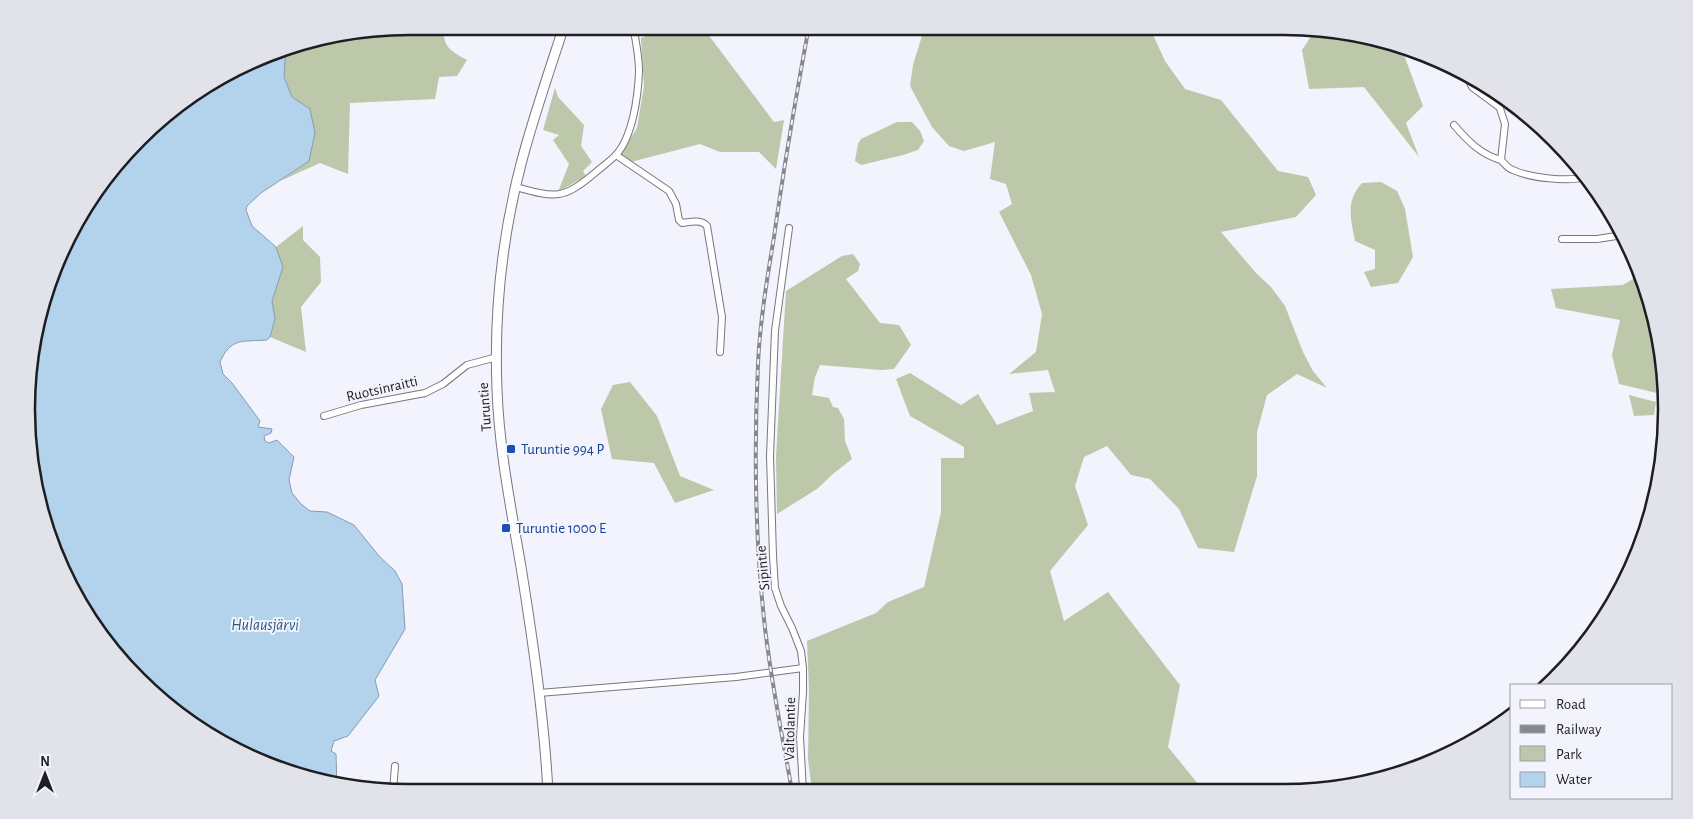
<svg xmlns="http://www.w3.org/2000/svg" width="1693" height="819" font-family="'Alegreya Sans',sans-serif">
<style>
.green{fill:#bdc7a9}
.water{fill:#b3d2ec;stroke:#869caf}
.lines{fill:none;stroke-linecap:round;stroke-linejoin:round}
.minor-casing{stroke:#76777f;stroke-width:8}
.secondary-casing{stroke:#76777f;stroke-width:11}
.minor{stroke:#fff;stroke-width:6}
.secondary{stroke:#fff;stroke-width:9}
.rail-casing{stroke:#87878e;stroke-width:4}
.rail{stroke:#f3f3fd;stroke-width:2;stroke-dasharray:5.5;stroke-linecap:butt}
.transit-dot{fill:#1a4fb4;stroke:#f3f3fd;stroke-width:2}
.labels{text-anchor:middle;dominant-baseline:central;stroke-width:4;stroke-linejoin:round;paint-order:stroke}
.street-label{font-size:15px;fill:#1d1e21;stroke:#f3f3fd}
.transit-label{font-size:15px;fill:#164399;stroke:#f3f3fd;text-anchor:start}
.water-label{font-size:16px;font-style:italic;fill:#2a5a7e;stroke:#f3f3fd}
.rim{fill:none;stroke:#1d1e21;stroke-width:2.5}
</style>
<rect width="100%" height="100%" fill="#f3f3fd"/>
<g class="green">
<path d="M409,26H443C443,47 450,51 467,60L457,76L439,77L435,99L350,103L348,174L320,163L280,181L309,161L310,109L292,97L284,76L286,47Z"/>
<polygon points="674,26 698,26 704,29 774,122 784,120 776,169 759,152 720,152 700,144 627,163 617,160 637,128 644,86 641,38"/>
<polygon points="925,26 1149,26 1165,61 1185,89 1221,100 1278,171 1308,177 1316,195 1296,217 1221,232 1256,273 1271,287 1285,306 1303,352 1313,371 1327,388 1297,374 1267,395 1257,432 1257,476 1234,552 1198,548 1179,509 1150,479 1131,475 1107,446 1084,457 1075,486 1088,525 1050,571 1064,621 1108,592 1180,685 1168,747 1203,790 812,791 808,759 809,689 807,641 876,613 888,602 924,587 941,512 941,458 964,458 964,447 910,416 896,379 910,373 961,405 978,394 997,425 1033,411 1029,393 1055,392 1048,370 1009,374 1036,352 1042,314 1031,275 999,212 1012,204 1006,184 990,179 995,142 964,151 949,146 932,127 910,86 913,65"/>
<polygon points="1316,29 1325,30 1343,37 1344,32 1359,34 1401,47 1423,106 1406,123 1419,157 1364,87 1309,89 1302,50"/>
<polygon points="555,88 558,97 584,125 581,146 592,162 583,171 586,176 558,192 569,164 553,140 559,135 543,130"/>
<polygon points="897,122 912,122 920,131 924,141 918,150 903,155 861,165 855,161 858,144 861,139"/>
<path d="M1381,182L1397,191L1405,209L1413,257L1398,283L1371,287L1364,272L1375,269V250L1355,241C1351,219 1345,201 1362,183Z"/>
<polygon points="303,226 303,240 320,257 321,282 301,307 306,352 270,337 275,319 272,301 283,267 276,247"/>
<polygon points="853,254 860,264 858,271 846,279 880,323 899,325 911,345 894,369 881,370 820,365 815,377 812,395 829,398 833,407 838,408 844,419 845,441 852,459 834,473 817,489 777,514 776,456 786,291 842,256"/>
<polygon points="1641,274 1652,312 1649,313 1649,332 1662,365 1665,395 1619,384 1612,355 1620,320 1556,308 1551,289 1623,285"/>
<polygon points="630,382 657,416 680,476 714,490 675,503 654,463 612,459 601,409 613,385"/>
<polygon points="1629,395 1656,402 1654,415 1634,416"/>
</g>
<path class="water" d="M286,47L284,77L292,97L310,109L315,133L309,161L261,193L247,206L246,210L252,226L276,247L283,267L272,301L275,319L270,337L267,340C243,342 231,337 220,362L223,374L232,383L260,421L258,427L272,429L271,433L264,436L265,441L269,443L277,440L294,457L289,480L292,493L301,504L310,511L327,512L354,525L379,556L395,571L402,584L405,629L375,680L379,696L348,736L334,741L331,751L336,754L337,786L263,763L196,728L139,681L66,579L29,459L34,334L56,263L91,197L176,106Z"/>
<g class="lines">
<g class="minor-casing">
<g id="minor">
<polyline points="1470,76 1470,83 1472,87 1499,107"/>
<path d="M1494,90L1505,124L1501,160C1505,164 1507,168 1513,170C1530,178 1568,182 1586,177"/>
<path d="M1454,125C1467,140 1481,155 1501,160"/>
<path d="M616,155L669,191L676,204L679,220L682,223C690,222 701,219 707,226L722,317L720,352"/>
<path d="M516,187C556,198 563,200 596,172C602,167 610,161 616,155C633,136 638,96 639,72C639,57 636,41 633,26"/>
<polyline points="1562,239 1597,239 1623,235"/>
<polyline points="324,416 361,405 425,393 443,384 467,365 497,357"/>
<polyline points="803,668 803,692 800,737 803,791"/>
<polyline points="539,693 736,677 803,668 801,651 792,628 781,606 775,588 773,556 770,456 775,331 789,228"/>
<polyline points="393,791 395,766"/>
</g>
</g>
<g class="secondary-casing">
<path id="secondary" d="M548,792C544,717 533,642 521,567C511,508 499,449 497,389C494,314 502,237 521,164C533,118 549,72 564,26"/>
</g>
<use href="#minor" class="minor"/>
<use href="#secondary" class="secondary"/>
<g class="rail-casing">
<path id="rail" d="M792,791C782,734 770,677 764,619C755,535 754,448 758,364C760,321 767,279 774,237C784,166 796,96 809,26"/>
</g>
<use href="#rail" class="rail"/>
</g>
<g class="transit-dot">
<rect x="506" y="444" width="10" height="10" rx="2.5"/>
<rect x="501" y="523" width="10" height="10" rx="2.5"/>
</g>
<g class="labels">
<g class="street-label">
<text transform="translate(382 389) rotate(-13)">Ruotsinraitti</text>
<text transform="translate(485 407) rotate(-94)">Turuntie</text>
<text transform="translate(763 568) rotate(-95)">Sipintie</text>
<text transform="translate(790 729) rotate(-89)">Valtolantie</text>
</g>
<g class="transit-label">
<text x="521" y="449">Turuntie 994 P</text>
<text x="516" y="528">Turuntie 1000 E</text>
</g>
<g class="water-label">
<text x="265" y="625">Hulausjärvi</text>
</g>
</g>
<path d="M0 0H1693V819H0ZM409 35H1284A374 374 0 0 1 1658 409V410A374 374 0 0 1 1284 784H409A374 374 0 0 1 35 410V409A374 374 0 0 1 409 35Z" fill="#e2e2eb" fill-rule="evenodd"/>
<path class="rim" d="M409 35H1284A374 374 0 0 1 1658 409V410A374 374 0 0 1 1284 784H409A374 374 0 0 1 35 410V409A374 374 0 0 1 409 35Z"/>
<rect x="1510" y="684" width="162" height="115" fill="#f3f3fd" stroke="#9d9ea5"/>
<rect x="1520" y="700" width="25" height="8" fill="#ffffff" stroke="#9d9ea5"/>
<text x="1556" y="709" font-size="15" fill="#1d1e21">Road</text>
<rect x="1520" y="725" width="25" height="8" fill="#87878e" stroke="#9d9ea5"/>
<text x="1556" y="734" font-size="15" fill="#1d1e21">Railway</text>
<rect x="1520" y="746" width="25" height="15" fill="#bdc7a9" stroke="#9d9ea5"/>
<text x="1556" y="759" font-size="15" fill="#1d1e21">Park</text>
<rect x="1520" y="772" width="25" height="15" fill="#b3d2ec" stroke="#9d9ea5"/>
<text x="1556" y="784" font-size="15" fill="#1d1e21">Water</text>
<g transform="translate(45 774)" stroke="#f3f3fd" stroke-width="4" paint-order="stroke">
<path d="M0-4L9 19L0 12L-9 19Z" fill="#1d1e21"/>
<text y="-8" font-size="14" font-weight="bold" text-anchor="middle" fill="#1d1e21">N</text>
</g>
</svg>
